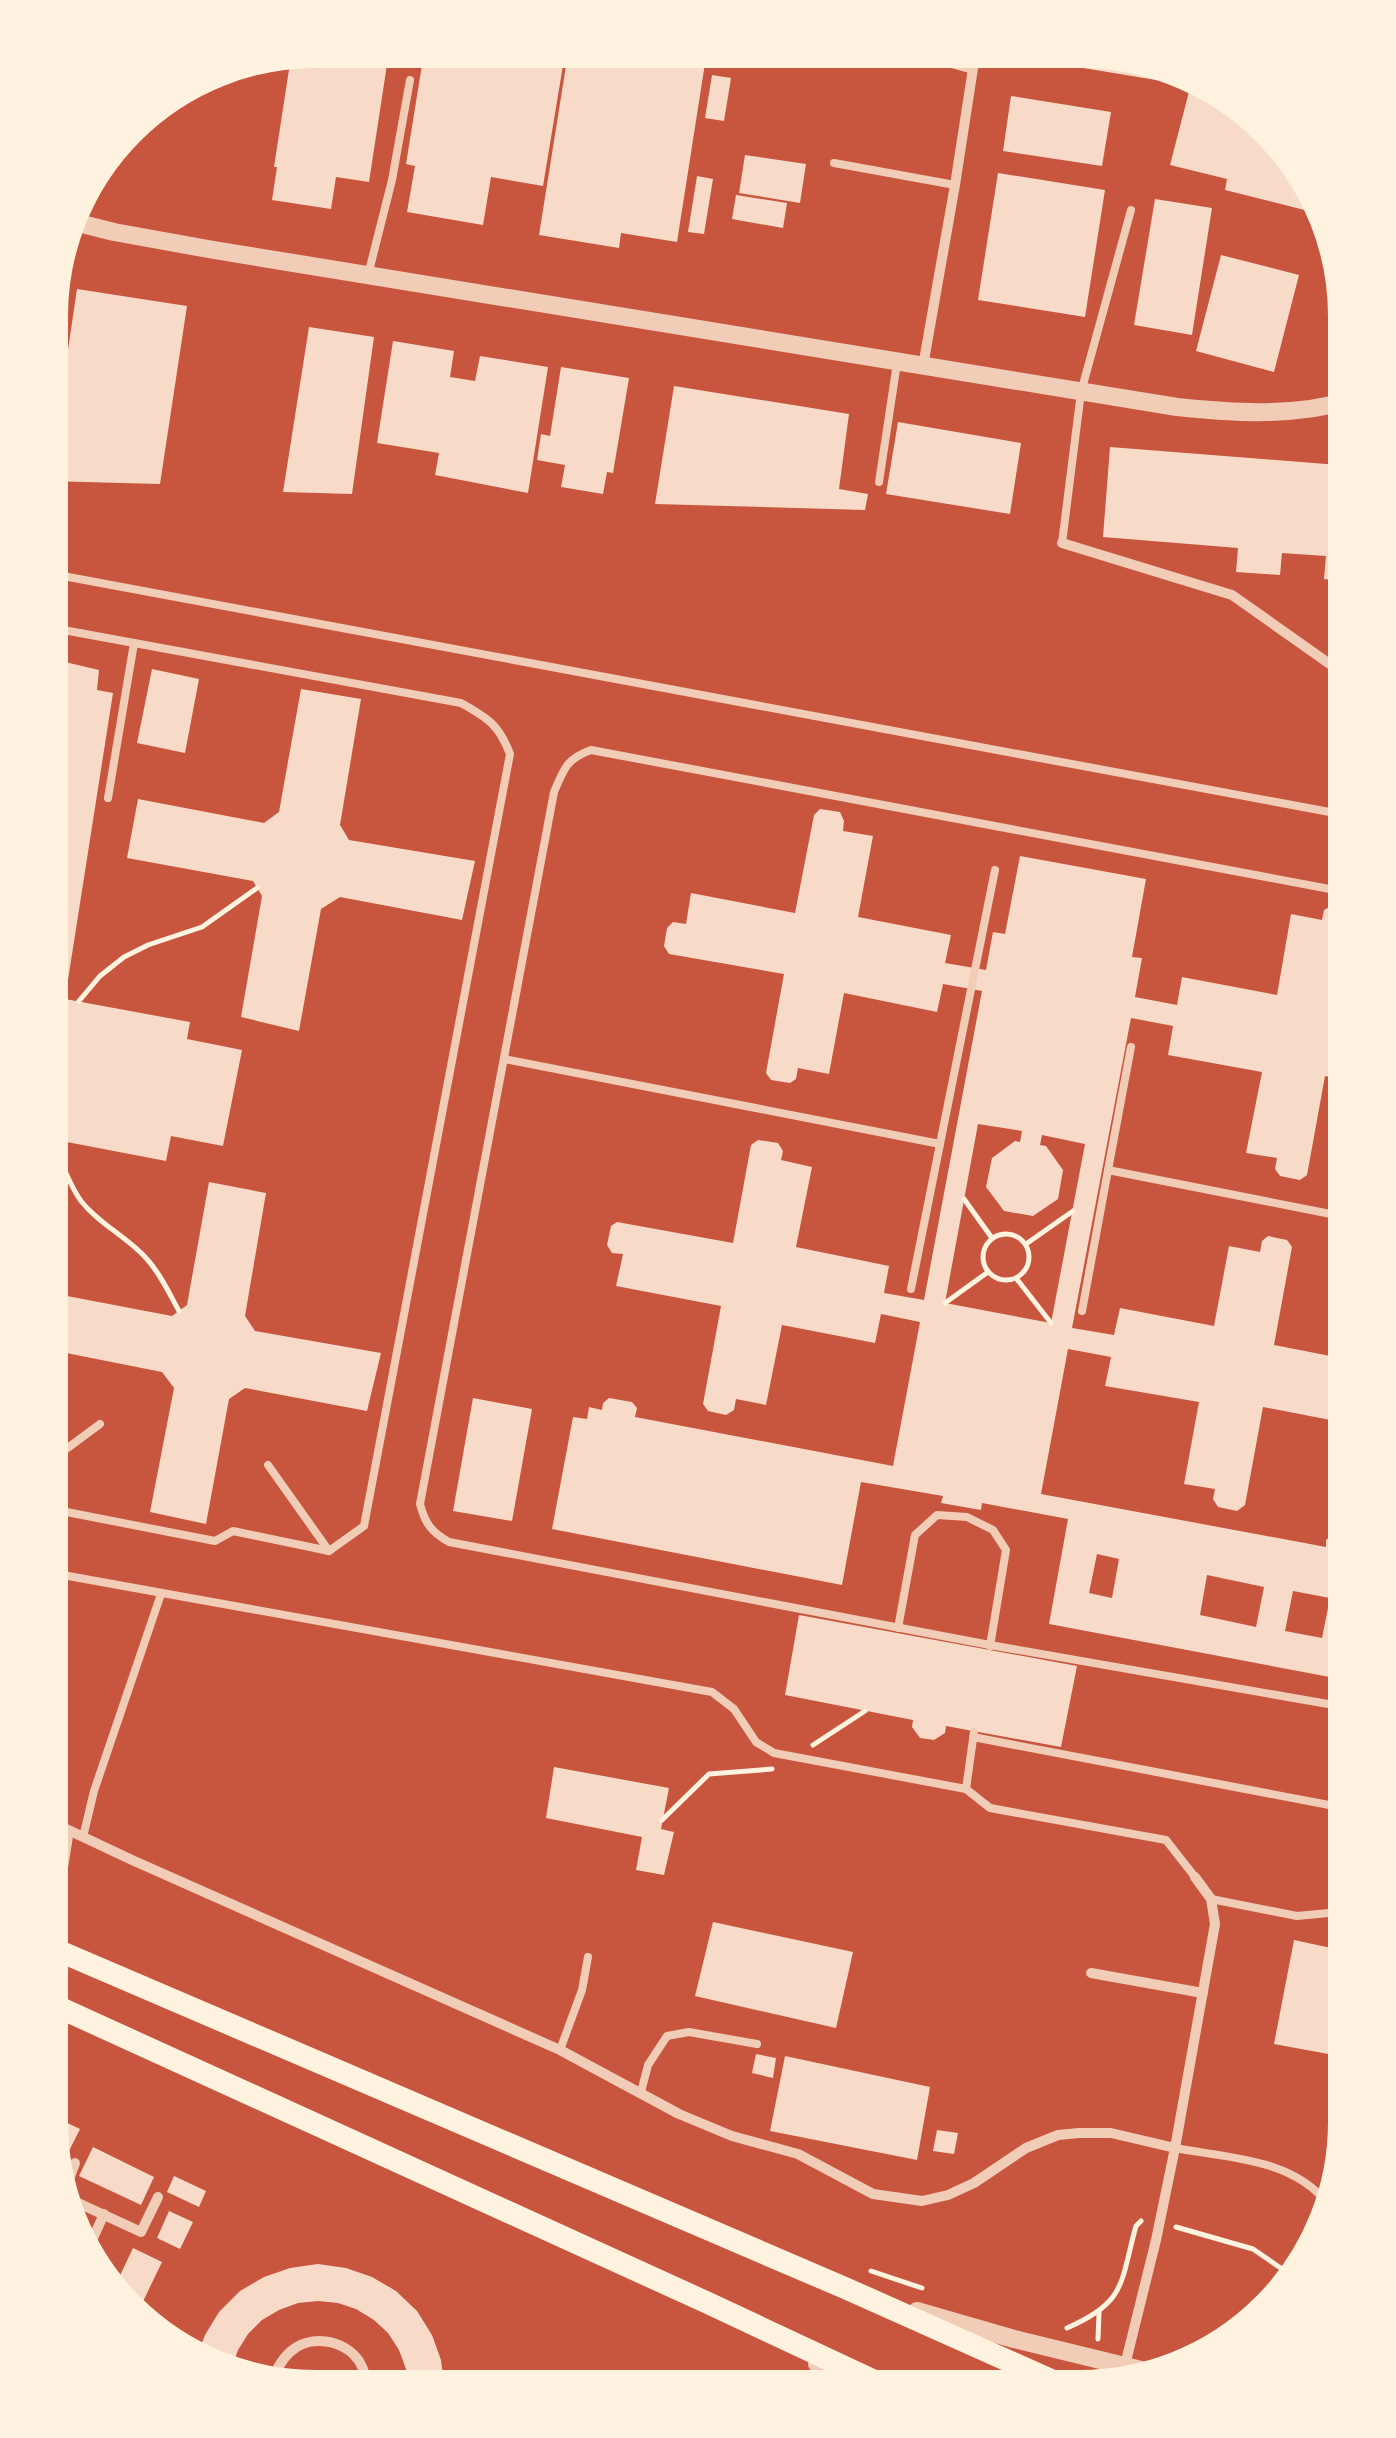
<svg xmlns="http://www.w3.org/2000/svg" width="1396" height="2438" font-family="Ubuntu,sans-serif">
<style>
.building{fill:#f7dbc8;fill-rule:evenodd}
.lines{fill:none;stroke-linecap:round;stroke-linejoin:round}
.path{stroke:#fff3e0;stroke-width:5}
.service{stroke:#f1ccb7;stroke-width:8}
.minor{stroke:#f1ccb7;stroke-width:10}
.tertiary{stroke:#f1ccb7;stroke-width:18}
.primary{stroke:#fff3e0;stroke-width:22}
.rim{fill:none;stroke:#fff3e0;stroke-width:12}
</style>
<rect width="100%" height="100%" fill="#c8553d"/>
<g class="building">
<polygon points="317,45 390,45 369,182 336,177 331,209 272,200 277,167 274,167 292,50"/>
<polygon points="425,46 566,47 543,186 491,177 483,225 407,212 415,166 406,164"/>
<polygon points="569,47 645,47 706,57 677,242 621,233 619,248 539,235"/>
<polygon points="1019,49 1132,50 1170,69 1168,82 1017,57"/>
<polygon points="712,75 731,78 724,121 705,118"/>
<polygon points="1192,80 1258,112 1328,216 1225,190 1227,179 1170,165"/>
<polygon points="1011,96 1111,112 1102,166 1003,151"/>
<polygon points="745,155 806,164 800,203 739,193"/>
<polygon points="998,173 1105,190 1085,317 978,300"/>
<polygon points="697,176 713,179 704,234 688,232"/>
<polygon points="736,195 787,203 783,228 732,219"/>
<polygon points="1155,199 1212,208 1192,335 1134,325"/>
<polygon points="1221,255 1299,275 1274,372 1196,351"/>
<polygon points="77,289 187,306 160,484 47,481 47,360 66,363"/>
<polygon points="309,327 374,337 352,494 283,492"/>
<polygon points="393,341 454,351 450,377 475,381 480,356 548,367 528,493 435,475 439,453 377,443"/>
<polygon points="561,367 629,378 613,473 607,472 603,494 561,487 565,465 537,460 541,434 550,436"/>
<polygon points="674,386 849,414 839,489 868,494 865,510 655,504"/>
<polygon points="898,422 1021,443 1010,514 886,494"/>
<polygon points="1110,447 1351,466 1351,582 1324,579 1326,556 1282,553 1280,575 1236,572 1238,548 1103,537"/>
<polygon points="65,662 99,670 97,690 113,693 65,999 190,1022 187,1039 242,1050 223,1146 171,1136 166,1161 46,1138 47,674 62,677"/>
<polygon points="152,669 199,679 185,753 137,743"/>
<polygon points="301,689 361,699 340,825 349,840 475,861 462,920 340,897 321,909 299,1031 241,1017 262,896 253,881 127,858 138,799 264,823 279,812"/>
<path d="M820,809L840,812L844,821L843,831L873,836L858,917L951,935L945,963L986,970L993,932L1005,934L1020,856L1146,879L1132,957L1142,958L1135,997L1177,1005L1182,977L1277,995L1291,914L1322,920L1324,910L1331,906L1349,909L1351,912V942L1337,1014L1351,1017V1081L1325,1076L1307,1175L1300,1180L1280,1176L1275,1169L1277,1158L1246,1153L1262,1072L1168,1055L1173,1026L1131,1018L1072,1328L1114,1335L1120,1308L1214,1326L1229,1246L1260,1252L1262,1241L1268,1236L1287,1240L1292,1247L1274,1345L1351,1360V1424L1263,1407L1245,1505L1237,1511L1218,1507L1213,1499L1215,1489L1184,1484L1199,1402L1105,1386L1111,1357L1068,1349L1041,1494L1326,1547V1540L1332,1535L1351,1538V1681L1049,1624L1068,1519L982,1503L981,1510L941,1503L943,1496L861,1482L842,1585L552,1529L573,1417L587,1419L589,1407L602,1410L603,1403L609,1398L632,1402L637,1408L635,1417L893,1466L920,1322L881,1314L875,1343L782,1325L766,1405L736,1399L734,1410L726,1415L708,1411L703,1404L721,1306L616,1286L623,1254L612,1253L607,1245L611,1226L617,1222L733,1243L751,1145L758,1140L778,1143L783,1151L781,1160L812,1167L796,1247L889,1266L884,1293L924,1300L982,991L943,984L937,1012L844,993L829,1074L798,1068L796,1079L790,1083L771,1080L766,1073L784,974L669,954L664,946L667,928L673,922L686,924L691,893L795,913L814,815ZM978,1124L1022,1131L1020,1142L1015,1141L992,1158L986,1187L1004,1211L1033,1216L1058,1199L1063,1170L1046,1146L1040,1145L1042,1135L1085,1144L1051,1323L945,1303ZM1097,1554L1119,1559L1112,1598L1089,1593ZM1207,1575L1264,1587L1256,1627L1200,1615ZM1293,1591L1330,1598L1322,1638L1285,1631Z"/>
<polygon points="209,1182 266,1193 245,1316 255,1331 381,1353 367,1411 245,1388 229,1399 206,1524 150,1512 174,1388 162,1372 46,1349 46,1292 172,1316 187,1305"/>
<polygon points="473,1398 532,1409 512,1521 453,1511"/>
<polygon points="799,1615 1077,1666 1061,1747 946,1726 945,1733 934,1740 920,1738 912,1727 913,1720 785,1695"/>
<polygon points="554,1767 669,1788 661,1829 674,1832 664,1875 636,1870 642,1837 546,1818"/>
<polygon points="713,1922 853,1952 836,2028 695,1996"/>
<polygon points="1294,1940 1350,1952 1350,2058 1274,2044"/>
<polygon points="756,2054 776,2058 773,2078 752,2073"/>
<polygon points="785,2056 930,2087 917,2160 770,2131"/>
<polygon points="46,2113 80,2129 69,2151 48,2141"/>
<polygon points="937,2130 958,2133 954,2154 933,2151"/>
<polygon points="93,2147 154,2177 141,2205 79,2176"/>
<polygon points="174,2176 206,2191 199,2207 167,2192"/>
<polygon points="169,2211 193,2222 180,2249 157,2238"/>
<polygon points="133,2248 162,2262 136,2316 115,2286"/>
<polygon points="318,2264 346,2268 372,2277 396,2291 417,2311 432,2335 441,2360 445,2391 409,2391 406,2369 399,2350 388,2333 374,2320 356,2309 338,2303 318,2301 298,2303 279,2310 262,2320 248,2334 238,2350 231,2370 197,2356 205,2335 219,2312 240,2291 264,2277 290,2268"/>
<polygon points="589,2383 592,2392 566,2391"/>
</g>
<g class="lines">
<g class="path">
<polyline points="79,1001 100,976 124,957 148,945 202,927 257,888"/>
<path d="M48,1138C62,1158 67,1182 81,1201C99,1224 126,1236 146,1258C160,1273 169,1293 179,1311"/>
<polyline points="964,1199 992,1238"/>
<circle cx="1006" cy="1257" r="23"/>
<polyline points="1026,1244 1073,1211"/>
<polyline points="1016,1278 1051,1323"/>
<polyline points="945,1303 988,1272"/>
<polyline points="813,1745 865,1711"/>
<polyline points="662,1820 709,1774 772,1769"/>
<polyline points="1176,2227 1253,2249 1298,2280"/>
<polyline points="871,2271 922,2288"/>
<path d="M1067,2328C1127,2302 1120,2283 1136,2226L1141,2221"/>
<polyline points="1098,2339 1099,2313"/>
</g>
<g class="service">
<polyline points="896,49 973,70"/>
<polyline points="834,163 955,185"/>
<polyline points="368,275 392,180 410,80"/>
<polyline points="879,482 897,363"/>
<polyline points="1062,543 1081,392 1131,210"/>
<polyline points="47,573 1351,816"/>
<polyline points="108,798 134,643"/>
<polyline points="504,1059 940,1144 911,1289"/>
<polyline points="940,1144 995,870"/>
<polyline points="1108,1170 1131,1047"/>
<polyline points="1082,1311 1108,1170 1351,1218"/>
<polyline points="46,1464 100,1424"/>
<polyline points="268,1465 329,1551"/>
<path d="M46,1508L215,1541L233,1531L329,1551L364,1526L510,754C499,725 488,718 461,703L47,627"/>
<polyline points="46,1572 712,1692 734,1709 756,1742 774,1753 966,1789"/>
<polyline points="898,1628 915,1535 937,1515 967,1517 993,1530 1006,1550 990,1646"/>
<path d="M1351,1708L990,1645L449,1542C431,1532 425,1523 420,1504L554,792C564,769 566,759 591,750L1351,893"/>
<polyline points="974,1732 966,1789 990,1808 1166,1840 1195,1877"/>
<polyline points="973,1737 1350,1809"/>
<polyline points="83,1837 94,1791 161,1594"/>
<polyline points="1211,1899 1297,1916 1350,1911"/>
<polyline points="45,1930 59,1899 70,1830"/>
<polyline points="560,2050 582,1990 588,1957"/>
<polyline points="641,2092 648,2065 667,2036 689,2032 757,2044"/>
<path d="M1175,2148C1227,2158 1292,2158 1327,2203"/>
</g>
<g class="minor">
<polyline points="923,366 955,185 976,49"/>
<polyline points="1062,543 1232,595 1351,679"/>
<polyline points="45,1819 132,1860 560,2050 679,2114 732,2136 798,2154 873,2194 922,2201 948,2195 974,2183 1026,2148 1058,2135 1079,2133 1111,2133 1175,2148"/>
<polyline points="1091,1973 1203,1993"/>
<polyline points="75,2163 63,2196 141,2232 158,2197"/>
<polyline points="88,2249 104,2214"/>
<polyline points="1127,2385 1125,2365 1156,2240 1175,2148 1215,1924 1211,1899 1195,1877"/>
<path d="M269,2386C274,2375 280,2361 290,2352C309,2334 344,2339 359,2361C365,2370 366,2380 367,2391"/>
</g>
<g class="tertiary">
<path d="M66,220L114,232L214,250L1177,407C1235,413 1294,417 1351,400"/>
<polyline points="917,2311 1014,2339 1170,2377"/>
<polyline points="817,2364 864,2392"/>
</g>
<g class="primary">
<polyline points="45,1945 845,2288 1080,2393"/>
<polyline points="45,2001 708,2303 898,2392"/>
</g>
</g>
<path d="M0 0H1396V2438H0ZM316 62H1080A254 254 0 0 1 1334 316V2122A254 254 0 0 1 1080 2376H316A254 254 0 0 1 62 2122V316A254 254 0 0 1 316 62Z" fill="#fff3e0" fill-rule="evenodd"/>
<path class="rim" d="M316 62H1080A254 254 0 0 1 1334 316V2122A254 254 0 0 1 1080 2376H316A254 254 0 0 1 62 2122V316A254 254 0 0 1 316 62Z"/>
</svg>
